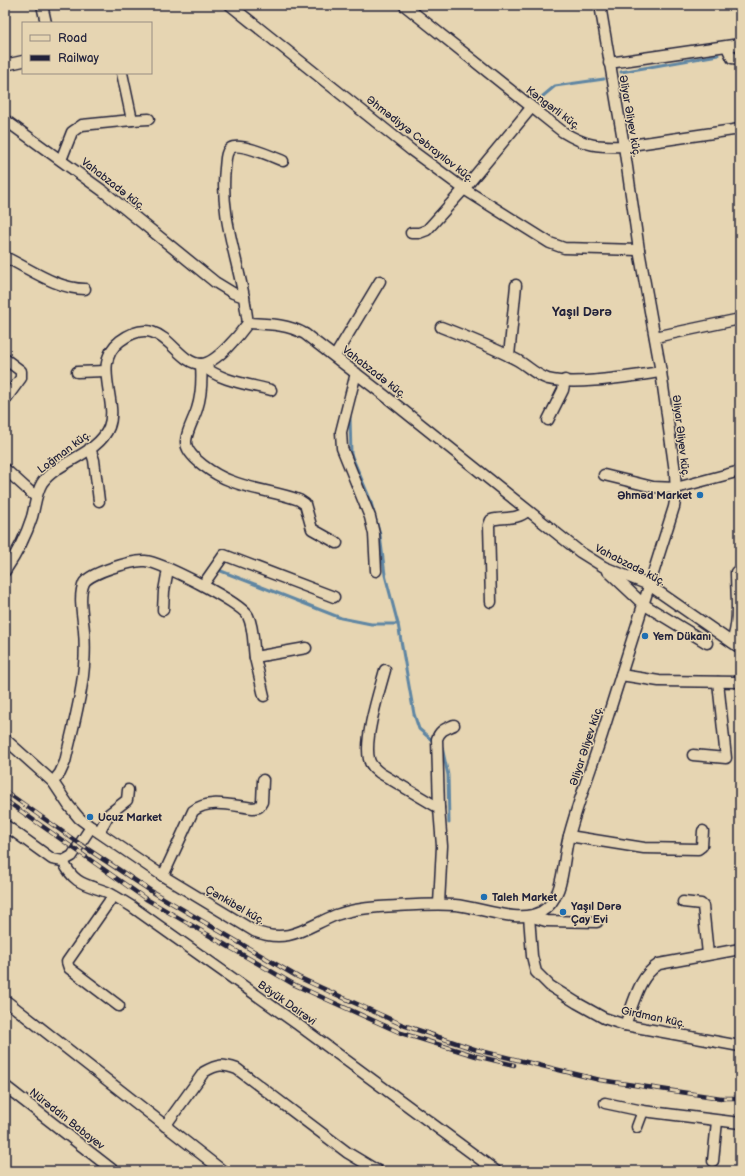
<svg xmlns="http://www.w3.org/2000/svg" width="745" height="1176" font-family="'Balsamiq Sans',sans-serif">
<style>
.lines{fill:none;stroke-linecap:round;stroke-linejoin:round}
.stream{stroke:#5f86a3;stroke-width:3}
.street-casing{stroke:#22223b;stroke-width:13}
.street{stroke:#e6d5b2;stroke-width:10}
.rail-casing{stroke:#22223b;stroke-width:4.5}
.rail{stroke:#e6d5b2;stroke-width:3;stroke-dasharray:9;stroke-linecap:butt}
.poi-dot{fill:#1f6fb2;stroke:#e6d5b2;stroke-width:1.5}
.labels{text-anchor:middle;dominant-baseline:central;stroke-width:3;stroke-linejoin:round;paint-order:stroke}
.street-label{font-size:11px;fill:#22223b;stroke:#e6d5b2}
.poi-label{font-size:11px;font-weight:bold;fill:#22223b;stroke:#e6d5b2;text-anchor:start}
.quarter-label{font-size:13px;font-weight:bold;fill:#22223b;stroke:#e6d5b2}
</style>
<rect width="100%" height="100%" fill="#e6d5b2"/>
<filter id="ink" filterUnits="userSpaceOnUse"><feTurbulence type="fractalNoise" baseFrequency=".025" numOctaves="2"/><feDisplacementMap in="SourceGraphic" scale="8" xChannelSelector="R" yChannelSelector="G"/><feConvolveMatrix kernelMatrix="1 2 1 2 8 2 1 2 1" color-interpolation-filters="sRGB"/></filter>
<g filter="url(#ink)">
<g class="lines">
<g class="stream">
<polyline points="621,72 718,55"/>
<polyline points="537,101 555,86 604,79"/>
<polyline points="350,417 351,454 370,499 380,535 385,575 398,624 414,714 419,729 433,741"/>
<polyline points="221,571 341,618 371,624 398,624"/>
<polyline points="442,747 448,775 449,823"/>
</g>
<g class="street-casing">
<g id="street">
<polyline points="42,5 46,23"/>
<polyline points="230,5 411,150 464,189 550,243 564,248 639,250"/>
<path d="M404,5L563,132C586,146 598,147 624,146L740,129"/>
<polyline points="727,47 732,58 740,59"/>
<polyline points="609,63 740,44"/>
<polyline points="5,65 23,61"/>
<path d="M5,120L103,191L215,282L233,293L244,297L248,323C269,324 287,324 305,334L384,395L580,552L604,567L649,585L740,648"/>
<polyline points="132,120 149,119"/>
<polyline points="61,160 72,132 82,125 132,120 122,73"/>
<polyline points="411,233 419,233 427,230 464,189 531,108"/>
<path d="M5,257C30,269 57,289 85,289"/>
<path d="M244,297C236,254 220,213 225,168C226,161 225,152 231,148C240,142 273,157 283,161"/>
<path d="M441,327C467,337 492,347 517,360C528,366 535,375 548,379C577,386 631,376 661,372"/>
<polyline points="655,337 740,319"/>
<polyline points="335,356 380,281"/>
<polyline points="509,356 516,285"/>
<polyline points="5,359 21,371 21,378 5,400"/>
<path d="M201,364C202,379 202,394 197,409C194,419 187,430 186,441C185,457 217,476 231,481C253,490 277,492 299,500L305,504L312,529L337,543"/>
<path d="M201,364C219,381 247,384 271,390"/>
<polyline points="77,372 106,371"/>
<polyline points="356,373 341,432 342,448 370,517 374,534 376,571"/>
<polyline points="548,420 563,390 565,380"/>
<polyline points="90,448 94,460 99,501"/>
<polyline points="5,469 36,497"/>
<polyline points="604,475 653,487 676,488 740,471"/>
<path d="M5,571C16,555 26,536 32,517C35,506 36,493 42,483C57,461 98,455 109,427C119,401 91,363 120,341C163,309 174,364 201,364C216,364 240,334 248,323"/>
<polyline points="608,571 643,604 707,643"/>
<polyline points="203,585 224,555 334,597"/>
<path d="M491,602L489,525L491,520C503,517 518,520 527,511"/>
<polyline points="163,610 164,591 168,569"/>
<path d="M732,642C740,621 736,595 736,572"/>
<polyline points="255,657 306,648"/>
<path d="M385,670C379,692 364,738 369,759C370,765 375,769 380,773L439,808L442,846L439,904"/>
<polyline points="621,675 659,681 740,682"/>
<path d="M5,739L53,782L69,806L79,818L91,827L163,876L254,931C289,945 306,927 336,915C350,910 365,908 379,907C404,906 430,903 455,905C480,907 518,924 541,912C566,898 562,859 569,836C578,802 591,769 602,735C626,659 650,583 674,507L676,496L675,472L661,372L639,250L624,146L600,5"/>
<polyline points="693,755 726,758 718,682"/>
<path d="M53,782L60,773L65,762C75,718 88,676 84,631C83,617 78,596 84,583C89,573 133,560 145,561C161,562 240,602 248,616C254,628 253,644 255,658C258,670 261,683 264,696"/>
<path d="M439,808L437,739C440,730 445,729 454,725"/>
<polyline points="5,825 52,859 63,861"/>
<polyline points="99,832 109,814 127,800 128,790"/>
<polyline points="569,836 644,848 698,849 702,846 703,831"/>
<path d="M63,861C74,885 86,884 107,892C115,896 123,901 131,906L297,1024L496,1171"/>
<polyline points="63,861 72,856 91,827"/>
<path d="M163,876L193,811C209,798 234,806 253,808L259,807L262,802L263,780"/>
<polyline points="113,896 67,962 69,968 119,1006"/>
<polyline points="683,902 701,904 703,906 708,954"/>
<polyline points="529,916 532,956 536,972 550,986 577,1003 604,1018 625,1025 740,1046"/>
<polyline points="529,916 546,921 597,922"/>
<polyline points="5,1000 223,1171"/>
<path d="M625,1025C634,1003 638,977 659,964L740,949"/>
<polyline points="5,1086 114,1171"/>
<polyline points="605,1103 643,1111 740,1123"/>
<path d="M165,1126L204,1072C218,1064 222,1064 237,1069L348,1153L378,1171"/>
<polyline points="637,1127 643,1111"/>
<polyline points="713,1161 717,1121"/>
</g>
</g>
<use href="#street" class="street"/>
<g class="rail-casing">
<g id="rail">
<polyline points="5,791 80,844 151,891 298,977 403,1025 477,1050 600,1080 721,1098 740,1098"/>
<polyline points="5,800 146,899 295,985 401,1033 476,1056 514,1065"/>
</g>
</g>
<use href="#rail" class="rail"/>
</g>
</g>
<g class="poi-dot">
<circle cx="700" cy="495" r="4"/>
<circle cx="645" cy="636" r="4"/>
<circle cx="90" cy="817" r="4"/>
<circle cx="484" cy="897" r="4"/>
<circle cx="563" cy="912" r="4"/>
</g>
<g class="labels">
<g class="street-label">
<text transform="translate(553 108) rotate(37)">Kəngərli küç.</text>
<text transform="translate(630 116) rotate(80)">Əliyar Əliyev küç.</text>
<text transform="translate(420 139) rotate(38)">Əhmədiyyə Cəbrayılov küç.</text>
<text transform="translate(113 184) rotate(38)">Vahabzadə küç.</text>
<text transform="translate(374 372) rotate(38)">Vahabzadə küç.</text>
<text transform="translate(681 436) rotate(83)">Əliyar Əliyev küç.</text>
<text transform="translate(64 452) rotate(-37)">Loğman küç.</text>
<text transform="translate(630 565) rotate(27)">Vahabzadə küç.</text>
<text transform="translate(586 746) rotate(-72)">Əliyar Əliyev küç.</text>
<text transform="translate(235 905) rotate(30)">Çənkibel küç.</text>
<text transform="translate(287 1003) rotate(35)">Böyük Dairəvi</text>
<text transform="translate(653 1017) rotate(12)">Girdman küç.</text>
<text transform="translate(67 1119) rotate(38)">Nürəddin Babayev</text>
</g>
<g class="poi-label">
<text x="692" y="495" text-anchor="end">Əhməd Market</text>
<text x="653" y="636">Yem Dükanı</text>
<text x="98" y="817">Ucuz Market</text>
<text x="492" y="897">Taleh Market</text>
<text x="571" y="906">Yaşıl Dərə<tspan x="571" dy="13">Çay Evi</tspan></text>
</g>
<g class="quarter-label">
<text x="582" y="312">Yaşıl Dərə</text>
</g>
</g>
<rect width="745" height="1176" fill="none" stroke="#e6d5b2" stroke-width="20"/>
<rect x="10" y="10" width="725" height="1156" fill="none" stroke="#22223b" stroke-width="1.5" filter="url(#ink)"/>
<rect x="22" y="22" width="130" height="52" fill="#e6d5b2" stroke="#988d82"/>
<rect x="30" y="35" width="20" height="6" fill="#e6d5b2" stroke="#988d82"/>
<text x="58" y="42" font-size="12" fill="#22223b">Road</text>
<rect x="30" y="55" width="20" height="6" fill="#22223b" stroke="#988d82"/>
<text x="58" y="62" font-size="12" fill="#22223b">Railway</text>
</svg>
